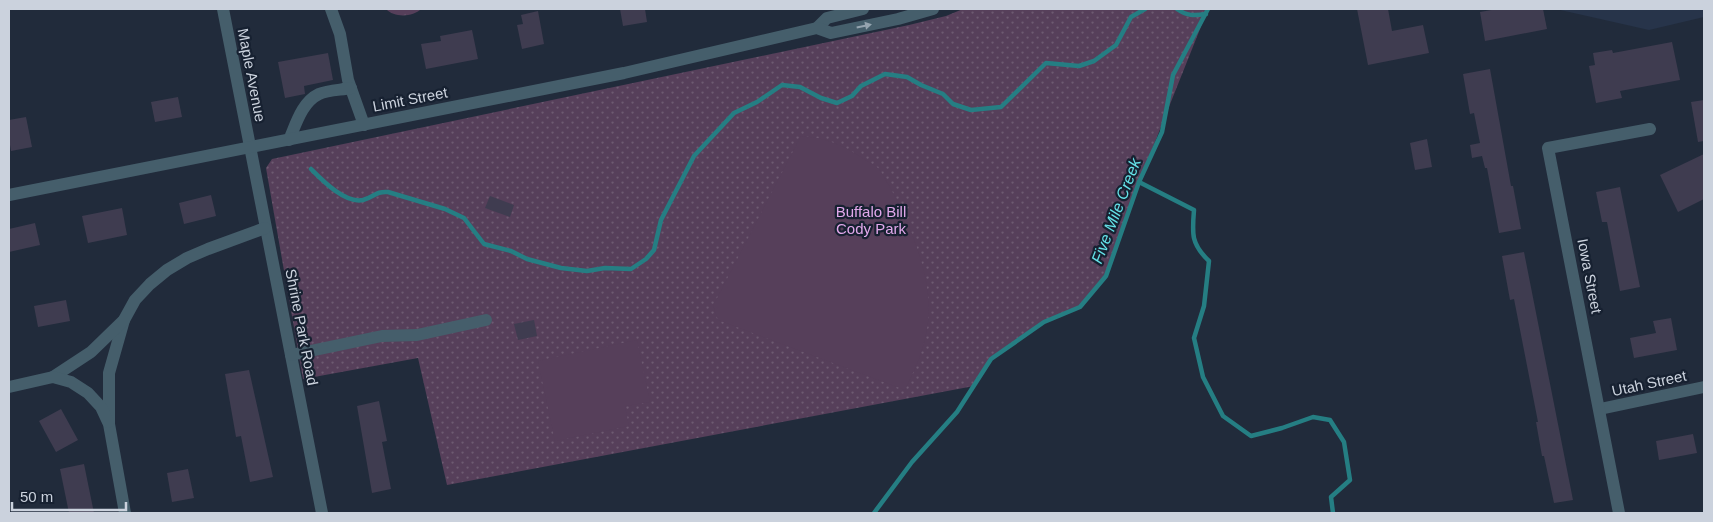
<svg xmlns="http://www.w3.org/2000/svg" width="1713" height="522" font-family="Helvetica,sans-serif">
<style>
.built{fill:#27344a}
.green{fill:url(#green-dots)}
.forest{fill:url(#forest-firs)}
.pitch{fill:#563f5a}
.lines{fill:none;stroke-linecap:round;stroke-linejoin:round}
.stream{stroke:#257e83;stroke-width:4.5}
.building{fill:#3f3c50}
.minor{stroke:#455e6b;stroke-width:12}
.oneway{fill:#95a4af}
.labels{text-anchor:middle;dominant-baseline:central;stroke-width:4.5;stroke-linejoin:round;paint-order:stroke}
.street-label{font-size:15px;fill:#cbd2dd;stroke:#172131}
.park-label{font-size:15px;fill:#e1a8eb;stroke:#172131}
.water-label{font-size:16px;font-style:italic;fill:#65e3e9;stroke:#172131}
</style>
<defs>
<pattern id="green-dots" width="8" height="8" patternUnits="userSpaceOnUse" patternTransform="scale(1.25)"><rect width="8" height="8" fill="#563f5a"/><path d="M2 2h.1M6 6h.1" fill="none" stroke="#6d5a71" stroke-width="1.8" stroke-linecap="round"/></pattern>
<pattern id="forest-firs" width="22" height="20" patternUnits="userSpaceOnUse" patternTransform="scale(1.25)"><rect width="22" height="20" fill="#563f5a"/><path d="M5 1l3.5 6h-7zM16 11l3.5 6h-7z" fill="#6d5a71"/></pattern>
</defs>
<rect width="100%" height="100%" fill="#212b3b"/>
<polygon class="built" points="1556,9 1704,9 1704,17 1649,30"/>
<polygon class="green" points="963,9 1208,9 1139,182 1106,276 1080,307 1044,322 991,359 974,386 447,485 418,358 303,379 266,168 272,159 909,25 946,16"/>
<path class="forest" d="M386,9H421C413,17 394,18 386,9Z"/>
<g class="pitch">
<path d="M801,136C826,138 841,144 861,157C867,161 873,164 878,168C882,172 885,179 888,184C908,218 929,270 929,310C928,339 918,364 905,390L718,320L713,306Z"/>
<polygon points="637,340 650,402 625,406 629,426 555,441 538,361"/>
</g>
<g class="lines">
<g class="stream">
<path d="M1177,9C1187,16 1194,16 1206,14"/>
<path d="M311,169C322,180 345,204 363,200C374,197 376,191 388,192L445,209L464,218L484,244L511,251L527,259L561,268L587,271L605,268L631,269L646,259L654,250L661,220L694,156L734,113L757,102L782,85L800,87L821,98L837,103L852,96L861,86L885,74L907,77L921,85L943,94L953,104L971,110L1001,107L1046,63L1079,66L1094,61L1116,45L1131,17L1145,9"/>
<path d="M1139,182L1194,210C1192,234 1191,244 1209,261L1204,306L1194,338L1203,377L1223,416L1251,436L1282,428L1313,417L1330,420L1344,442L1350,480L1331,497L1333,513"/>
<polyline points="874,513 912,462 957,412 991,359 1044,322 1080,307 1106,276 1139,182 1162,132 1173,75 1208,9"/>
</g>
</g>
<g class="building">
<polygon points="620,9 645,9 647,22 623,26"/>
<polygon points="1357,9 1388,9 1392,31 1423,25 1429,53 1368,65"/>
<polygon points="1497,9 1543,9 1547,29 1485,41 1480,12"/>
<polygon points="538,11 544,44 522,49 517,25 523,24 521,15"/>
<polygon points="472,30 478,59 426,69 421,44 441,41 440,36"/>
<polygon points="1672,42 1680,80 1620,91 1622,98 1596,103 1589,66 1595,65 1593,53 1612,50 1613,53"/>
<polygon points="328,53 333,80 304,86 305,94 285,98 278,62"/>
<polygon points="1490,69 1511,186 1513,186 1521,229 1499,233 1487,168 1485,168 1482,156 1472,158 1470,145 1480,143 1474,113 1470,114 1463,74"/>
<polygon points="178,97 182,117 155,122 151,102"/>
<polygon points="1704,100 1704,141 1698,142 1691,102"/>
<polygon points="26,117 32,147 11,151 9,139 9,120"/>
<polygon points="1427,139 1432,167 1415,170 1410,143"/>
<polygon points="1704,154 1704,199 1678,212 1660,175"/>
<polygon points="1620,187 1640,287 1620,291 1607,222 1602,222 1596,192"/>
<polygon points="211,195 216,216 184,224 179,203"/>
<polygon points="490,196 514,205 510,217 485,208"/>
<polygon points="122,208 127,235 88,243 82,216"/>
<polygon points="35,223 40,245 9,252 9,229"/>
<polygon points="1524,252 1573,500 1554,503 1544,456 1542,456 1536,422 1538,422 1514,299 1510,300 1502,256"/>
<polygon points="66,300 70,321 38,327 34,306"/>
<polygon points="1671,318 1677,350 1634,358 1630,338 1656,333 1653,321"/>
<polygon points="534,320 537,336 518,340 514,324"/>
<polygon points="249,370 273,477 250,482 241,436 236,437 225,374"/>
<polygon points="379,401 387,441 382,442 391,489 372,493 357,406"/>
<polygon points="61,409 78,440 56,452 39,421"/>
<polygon points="1693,434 1697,453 1659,460 1656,441"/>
<polygon points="84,464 94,513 69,513 60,469"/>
<polygon points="188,469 194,498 172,502 167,473"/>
</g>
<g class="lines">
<g class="minor">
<polyline points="223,9 322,513"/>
<polyline points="331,9 340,34 348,80 364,125"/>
<polyline points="817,28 827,18 863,9"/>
<path d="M289,140C296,124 302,102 319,94C328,90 341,90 351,88"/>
<polyline points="9,195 624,73 817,28 831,33 898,19 933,9"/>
<polyline points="124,320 109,373 109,424 125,513"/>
<polyline points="291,355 382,336 417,335 486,320"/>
<polyline points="53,377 91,352 124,320 135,300 150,284 167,270 187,258 208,249 265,228"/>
<polyline points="9,387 53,377 71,382 88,393 101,407 108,422"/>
<polyline points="1600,409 1704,387"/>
<polyline points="1619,513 1548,148 1650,129"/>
</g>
</g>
<defs><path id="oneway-solid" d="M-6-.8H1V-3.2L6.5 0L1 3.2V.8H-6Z" transform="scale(1.25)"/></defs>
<use class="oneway" href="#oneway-solid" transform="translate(864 26) rotate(-12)"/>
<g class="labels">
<g class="street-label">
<text transform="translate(252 75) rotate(79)">Maple Avenue</text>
<text transform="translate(410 99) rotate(-11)">Limit Street</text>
<text transform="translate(1590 276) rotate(79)">Iowa Street</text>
<text transform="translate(302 327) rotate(79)">Shrine Park Road</text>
<text transform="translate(1649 383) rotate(-12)">Utah Street</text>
</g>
<g class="park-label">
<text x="871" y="211">Buffalo Bill<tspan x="871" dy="17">Cody Park</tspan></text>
</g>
<g class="water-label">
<text transform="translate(1116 211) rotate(-69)">Five Mile Creek</text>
</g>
</g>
<rect width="1713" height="522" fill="none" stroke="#cbd2dd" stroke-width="20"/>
<path d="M12 502v8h114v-8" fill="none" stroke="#cbd2dd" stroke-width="2.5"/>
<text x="20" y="502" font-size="15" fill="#cbd2dd" stroke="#172131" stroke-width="4" paint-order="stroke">50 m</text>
</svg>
